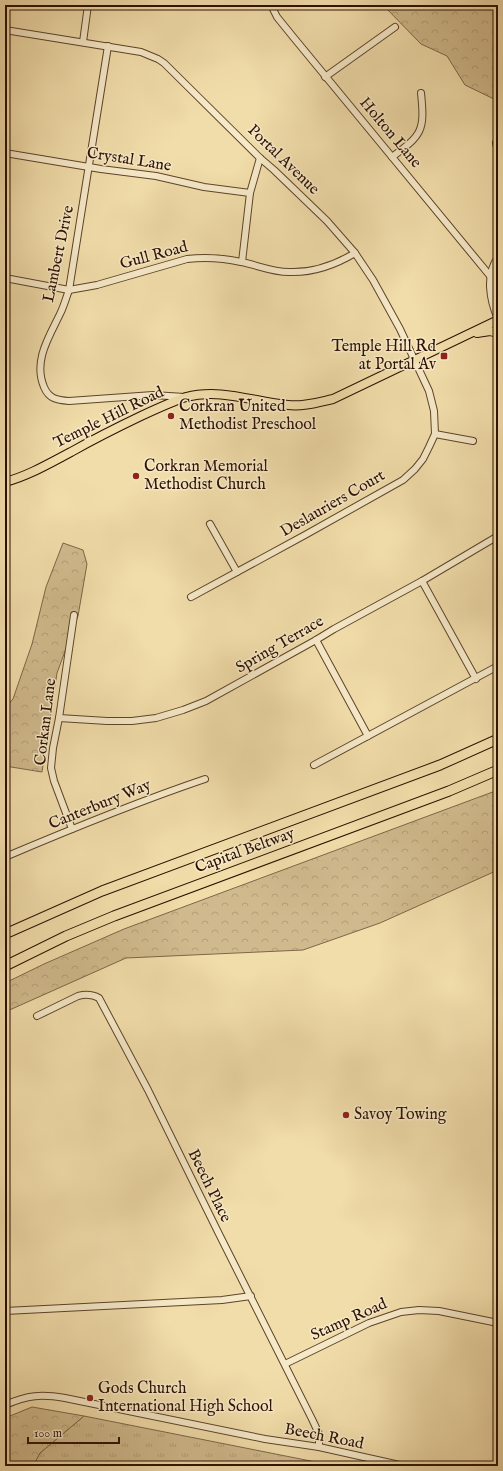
<svg xmlns="http://www.w3.org/2000/svg" width="503" height="1471" font-family="'IM FELL English',serif">
<style>
.grass{fill:url(#grass-tufts);stroke:#7e6547}
.forest{fill:url(#forest-crowns);stroke:#7e6547}
.lines{fill:none;stroke-linecap:round;stroke-linejoin:round}
.minor-casing{stroke:#5d432b;stroke-width:8}
.major-casing{stroke:#2c1001;stroke-width:10}
.highway-casing{stroke:#2c1001;stroke-width:11}
.minor{stroke:#f6e9c8;stroke-width:6}
.major{stroke:#f1ddaa;stroke-width:8}
.highway{stroke:#f1ddaa;stroke-width:9}
.poi-dot{fill:#8f2418;stroke:#f6e9c8;stroke-width:1.5}
.labels{text-anchor:middle;dominant-baseline:central;stroke-width:3;stroke-linejoin:round;paint-order:stroke}
.street-label{font-size:16px;fill:#2c1001;stroke:#f6e9c8}
.poi-label{font-size:16px;fill:#2c1001;stroke:#f6e9c8;text-anchor:start}
</style>
<defs>
<pattern id="grass-tufts" width="24" height="20" patternUnits="userSpaceOnUse"><rect width="24" height="20" fill="#d0ba8d"/><path d="M3 7l-1-3M5 7V3M7 7l1-3M15 17l-1-3M17 17v-4M19 17l1-3" fill="none" stroke="#b39f78"/></pattern>
<pattern id="forest-crowns" width="20" height="18" patternUnits="userSpaceOnUse"><rect width="20" height="18" fill="#d0ba8d"/><path d="M2 6a3 3 0 1 1 6 0M12 15a3 3 0 1 1 6 0" fill="none" stroke="#b39f78"/></pattern>
</defs>
<rect width="100%" height="100%" fill="#f1ddaa"/>
<filter id="stains"><feTurbulence type="fractalNoise" baseFrequency=".005" numOctaves="4"/><feColorMatrix values="0 0 0 0 .2 0 0 0 0 .09 0 0 0 0 .02 0 0 0 .5 -.17"/></filter>
<radialGradient id="worn" r=".72"><stop offset=".6" stop-color="#630" stop-opacity="0"/><stop offset="1" stop-color="#630" stop-opacity=".3"/></radialGradient>
<polygon class="grass" points="84,1416 336,1466 33,1466 40,1453"/>
<g class="forest">
<polygon points="383,5 498,5 498,103 494,99 465,85 447,56 421,44"/>
<polygon points="63,543 83,550 87,564 78,616 57,673 42,772 5,766 5,708 13,699 32,644 46,587"/>
<polygon points="498,790 498,870 380,923 303,950 126,958 5,1012 5,983 44,964 124,929"/>
<polygon points="32,1407 84,1416 40,1453 33,1466 5,1466 5,1418"/>
</g>
<g class="lines">
<g class="minor-casing">
<g id="minor">
<polyline points="271,5 277,17 294,38 491,277"/>
<polyline points="5,30 141,52 158,59 164,63 260,158 274,170 327,221 355,253 373,280 400,329 429,391 434,411 435,434 429,447 423,459 415,469 403,480 305,535 191,597"/>
<polyline points="83,42 88,5"/>
<path d="M108,46L69,290C66,298 64,306 60,314C49,337 33,361 44,387C49,399 57,400 69,401L153,395L185,397"/>
<polyline points="325,77 395,27"/>
<polyline points="496,143 498,152"/>
<polyline points="5,153 101,169 156,176 204,187 250,193"/>
<path d="M392,157C422,135 425,131 421,93"/>
<path d="M498,257C485,275 490,301 498,319"/>
<polyline points="242,262 250,193 260,158"/>
<path d="M5,278L69,290L97,285L187,259C205,257 223,258 241,262C257,265 272,272 289,272C313,273 335,265 355,253"/>
<polyline points="435,434 473,441"/>
<polyline points="210,524 237,572"/>
<polyline points="422,581 476,679"/>
<polyline points="316,640 368,736"/>
<polyline points="59,718 107,721 132,721 156,718 183,710 206,701 316,640 334,629 422,581 498,536"/>
<polyline points="314,765 498,666"/>
<polyline points="72,829 54,781 51,768 53,748 59,718 74,615"/>
<path d="M5,857C71,829 137,802 205,779"/>
<path d="M37,1016L78,996C86,994 92,994 99,998L148,1090L218,1232L312,1419L319,1434V1447"/>
<polyline points="5,1311 222,1300 251,1296"/>
<polyline points="285,1364 369,1323 401,1312 419,1310 439,1311 498,1323"/>
<path d="M5,1405C28,1395 41,1394 65,1398L265,1439L319,1447L404,1466"/>
</g>
</g>
<g class="major-casing">
<g id="major">
<polyline points="477,333 490,331 498,333"/>
<path d="M5,482C28,476 50,463 71,452C94,439 118,427 141,416C156,409 171,402 186,397C221,388 254,402 288,405C303,407 319,402 333,399L498,320"/>
</g>
</g>
<g class="highway-casing">
<g id="highway">
<polyline points="5,934 102,891 440,765 498,739"/>
<polyline points="5,966 66,936 114,916 449,791 498,770"/>
</g>
</g>
<use href="#minor" class="minor"/>
<use href="#major" class="major"/>
<use href="#highway" class="highway"/>
</g>
<g class="poi-dot">
<rect x="440" y="352" width="8" height="8" rx="2"/>
<circle cx="171" cy="416" r="4"/>
<circle cx="136" cy="476" r="4"/>
<circle cx="346" cy="1115" r="4"/>
<circle cx="90" cy="1398" r="4"/>
</g>
<g class="labels">
<g class="street-label">
<text transform="translate(390 133) rotate(50)">Holton Lane</text>
<text transform="translate(129 160) rotate(9)">Crystal Lane</text>
<text transform="translate(283 160) rotate(44)">Portal Avenue</text>
<text transform="translate(59 254) rotate(-78)">Lambert Drive</text>
<text transform="translate(154 256) rotate(-15)">Gull Road</text>
<text transform="translate(109 418) rotate(-26)">Temple Hill Road</text>
<text transform="translate(333 504) rotate(-30)">Deslauriers Court</text>
<text transform="translate(280 645) rotate(-30)">Spring Terrace</text>
<text transform="translate(46 722) rotate(-83)">Corkan Lane</text>
<text transform="translate(100 805) rotate(-22)">Canterbury Way</text>
<text transform="translate(245 851) rotate(-20)">Capital Beltway</text>
<text transform="translate(209 1186) rotate(64)">Beech Place</text>
<text transform="translate(349 1320) rotate(-24)">Stamp Road</text>
<text transform="translate(324 1437) rotate(11)">Beech Road</text>
</g>
<g class="poi-label">
<text x="436" y="347" text-anchor="end">Temple Hill Rd<tspan x="436" dy="18">at Portal Av</tspan></text>
<text x="179" y="407">Corkran United<tspan x="179" dy="18">Methodist Preschool</tspan></text>
<text x="144" y="467">Corkran Memorial<tspan x="144" dy="18">Methodist Church</tspan></text>
<text x="354" y="1115">Savoy Towing</text>
<text x="98" y="1389">Gods Church<tspan x="98" dy="18">International High School</tspan></text>
</g>
</g>
<rect width="503" height="1471" fill="none" stroke="#f1ddaa" stroke-width="20"/>
<rect x="6" y="6" width="491" height="1459" fill="none" stroke="#2c1001" stroke-width="2"/>
<rect x="10" y="10" width="483" height="1451" fill="none" stroke="#2c1001"/>
<path d="M28 1437v6h91v-6" fill="none" stroke="#2c1001" stroke-width="2"/>
<text x="34" y="1437" font-size="12" fill="#2c1001" stroke="#f6e9c8" stroke-width="3" paint-order="stroke">100 m</text>
<rect width="100%" height="100%" filter="url(#stains)"/>
<rect width="100%" height="100%" fill="url(#worn)"/>
</svg>
